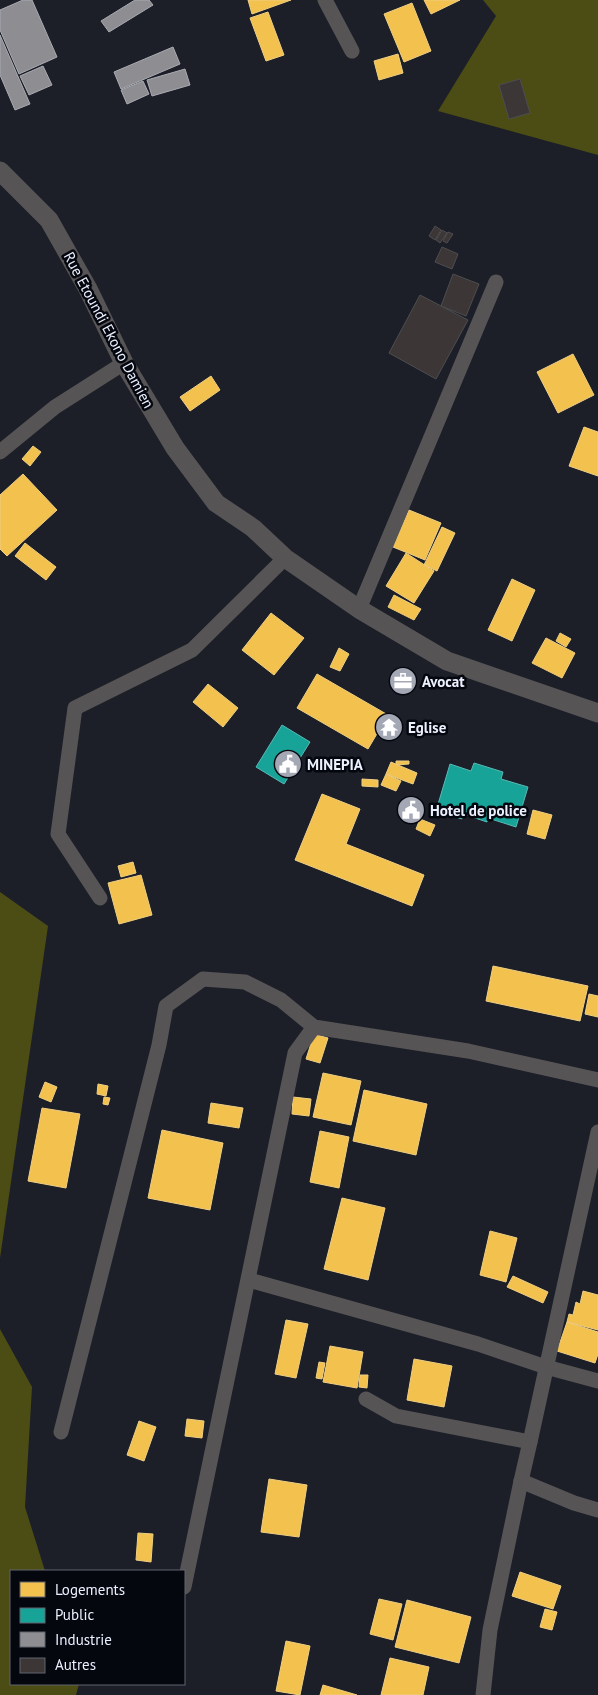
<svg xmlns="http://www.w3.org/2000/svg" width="598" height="1695" font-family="'PT Sans',sans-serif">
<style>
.forest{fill:#4c4d15}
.homes{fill:#f2c14e;stroke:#f0cf83}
.public{fill:#17a398;stroke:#57bab7}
.industry{fill:#8d8d92;stroke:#aaabb3}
.building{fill:#3c3636;stroke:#4e4d50}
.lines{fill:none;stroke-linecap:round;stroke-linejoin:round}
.minor{stroke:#575456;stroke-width:15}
.tertiary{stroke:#575456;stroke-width:19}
.labels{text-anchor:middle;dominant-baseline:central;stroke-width:5;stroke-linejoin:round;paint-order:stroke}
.street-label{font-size:15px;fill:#ecf1ff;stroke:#05070f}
.poi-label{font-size:15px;font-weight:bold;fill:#ecf1ff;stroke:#05070f;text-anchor:start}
</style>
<rect width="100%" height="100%" fill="#1c1f28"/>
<g class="forest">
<polygon points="483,0 598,0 598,155 438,111 496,16"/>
<polygon points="0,892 48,926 0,1258"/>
<polygon points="0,1329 32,1387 25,1507 45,1571 11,1571 11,1684 79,1684 76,1695 0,1695"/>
</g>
<g class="homes">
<polygon points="248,0 291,0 252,14"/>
<polygon points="424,0 460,0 431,14"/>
<polygon points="412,3 431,51 404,62 384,14"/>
<polygon points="268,12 284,55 266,61 250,18"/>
<polygon points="398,54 403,73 379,80 374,61"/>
<polygon points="573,354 594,395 558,413 537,372"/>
<polygon points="211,376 220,390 190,411 180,397"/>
<polygon points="584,427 598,432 598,476 569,466"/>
<polygon points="33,446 41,452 30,466 22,459"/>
<polygon points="23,474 57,510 7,556 0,549 0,495"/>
<polygon points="409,510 441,523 425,560 393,547"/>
<polygon points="442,527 455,533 437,571 424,565"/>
<polygon points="25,543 56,567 46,580 15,556"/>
<polygon points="406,553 434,571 414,603 386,586"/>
<polygon points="512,579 535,590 512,641 488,630"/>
<polygon points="394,595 421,609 414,620 388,607"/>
<polygon points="271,613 304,638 274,675 242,650"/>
<polygon points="560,633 571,639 566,647 556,641"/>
<polygon points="546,638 575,653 562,678 532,663"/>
<polygon points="339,648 349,654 340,671 330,667"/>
<polygon points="317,674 388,715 368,749 297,708"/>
<polygon points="208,684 238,708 223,727 193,702"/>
<polygon points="396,761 409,761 409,764 396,765"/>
<polygon points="391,762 417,773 413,784 386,774"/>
<polygon points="386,774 401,781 396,791 381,785"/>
<polygon points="362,779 378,780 378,787 362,786"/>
<polygon points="322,794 360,809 346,844 424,875 412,906 295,860"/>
<polygon points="533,810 552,815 545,839 527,834"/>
<polygon points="420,819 435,825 430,836 416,829"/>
<polygon points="133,862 136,873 121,877 118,866"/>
<polygon points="141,875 152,915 119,924 108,883"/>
<polygon points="493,966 588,986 580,1021 486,1001"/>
<polygon points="589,994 598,996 598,1017 585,1014"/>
<polygon points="314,1034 328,1038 320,1063 306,1059"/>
<polygon points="323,1073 361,1081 351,1125 313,1117"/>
<polygon points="45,1082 57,1087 51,1102 39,1097"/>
<polygon points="98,1084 108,1086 106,1096 97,1094"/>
<polygon points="364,1090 427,1104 416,1155 353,1141"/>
<polygon points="104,1097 110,1098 108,1105 103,1104"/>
<polygon points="293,1097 311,1099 309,1116 292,1114"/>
<polygon points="211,1103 243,1108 239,1128 208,1123"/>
<polygon points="42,1108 80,1114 66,1188 28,1181"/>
<polygon points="162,1130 223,1143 210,1210 148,1198"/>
<polygon points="320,1131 349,1137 339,1188 310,1182"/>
<polygon points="342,1198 385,1208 368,1280 324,1269"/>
<polygon points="490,1231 517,1238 506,1282 480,1275"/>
<polygon points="513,1276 548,1292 543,1303 507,1287"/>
<polygon points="583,1291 598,1295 598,1330 567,1322 569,1314 573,1315 576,1302 580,1304"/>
<polygon points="286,1320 308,1324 296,1378 275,1374"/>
<polygon points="567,1322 598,1332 598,1354 595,1363 557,1351"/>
<polygon points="330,1346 363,1352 357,1388 323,1382"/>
<polygon points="414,1359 452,1366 444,1407 407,1400"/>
<polygon points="319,1362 325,1363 322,1379 316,1378"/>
<polygon points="360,1375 368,1375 367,1388 359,1387"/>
<polygon points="187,1419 204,1421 202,1438 185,1436"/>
<polygon points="139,1421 156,1427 144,1461 127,1455"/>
<polygon points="269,1479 307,1485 299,1537 261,1532"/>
<polygon points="138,1533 153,1534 151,1562 136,1560"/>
<polygon points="520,1572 561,1586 553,1609 512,1596"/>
<polygon points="379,1599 402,1604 393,1640 370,1634"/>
<polygon points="407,1600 471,1617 459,1663 395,1647"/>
<polygon points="545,1609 557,1612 552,1630 540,1627"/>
<polygon points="286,1641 310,1646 300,1695 276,1691"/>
<polygon points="390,1658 429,1667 423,1695 381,1695"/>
<polygon points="323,1685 357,1695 320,1695"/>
</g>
<g class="public">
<polygon points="282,725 310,742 284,784 256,767"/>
<polygon points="474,763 503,772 501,779 528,787 516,827 488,818 487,822 463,814 462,819 436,811 450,764 471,771"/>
</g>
<g class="industry">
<polygon points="23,0 32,0 57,57 19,74 0,30 0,10"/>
<polygon points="135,0 149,0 153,5 109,32 101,21"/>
<polygon points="0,35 30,104 15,110 0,75"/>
<polygon points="173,47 180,64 121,89 114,72"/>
<polygon points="43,66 52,85 29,95 20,76"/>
<polygon points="185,69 190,85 152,96 147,80"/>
<polygon points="143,81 149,94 127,104 121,90"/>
</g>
<g class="building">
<polygon points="520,79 530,113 509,119 499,85"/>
<polygon points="435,226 441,230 435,240 429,236"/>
<polygon points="442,230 447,233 440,243 436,240"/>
<polygon points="448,232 453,234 447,243 443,241"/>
<polygon points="442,247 458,254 452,269 435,262"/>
<polygon points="453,274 479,284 466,316 441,306"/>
<polygon points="420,295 468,320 436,379 389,353"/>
</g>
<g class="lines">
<g class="minor">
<polyline points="325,0 352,51"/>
<polyline points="0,452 55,407 124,363"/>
<polyline points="359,609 496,282"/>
<polyline points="100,898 58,834 75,708 192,650 285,558"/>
<polyline points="249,1280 478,1344 546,1367 598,1381"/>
<polyline points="366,1399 396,1416 530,1442"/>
<polyline points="61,1432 159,1045 166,1006 203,979 245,982 281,1000 314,1027 468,1051 598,1080"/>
<polyline points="521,1481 574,1503 598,1510"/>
<polyline points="184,1587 295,1053 314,1027"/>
<polyline points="483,1695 490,1630 521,1481 530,1442 598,1132"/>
</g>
<polyline class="tertiary" points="0,171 49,220 88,289 124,363 175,448 216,503 253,528 285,558 359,609 447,661 598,713"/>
</g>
<defs>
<g id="office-disc" transform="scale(1.4375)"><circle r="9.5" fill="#a3a8b4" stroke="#05070f"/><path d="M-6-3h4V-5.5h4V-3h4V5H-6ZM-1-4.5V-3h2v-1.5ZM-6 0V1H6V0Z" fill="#fff"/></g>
<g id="temple-disc" transform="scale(1.4375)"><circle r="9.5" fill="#a3a8b4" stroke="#05070f"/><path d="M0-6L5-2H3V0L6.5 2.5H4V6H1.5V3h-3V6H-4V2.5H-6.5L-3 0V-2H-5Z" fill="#fff"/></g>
<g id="civic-disc" transform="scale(1.4375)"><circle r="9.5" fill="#a3a8b4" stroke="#05070f"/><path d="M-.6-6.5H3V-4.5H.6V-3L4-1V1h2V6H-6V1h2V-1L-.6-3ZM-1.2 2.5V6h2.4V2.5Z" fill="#fff"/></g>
</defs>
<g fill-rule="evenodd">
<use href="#office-disc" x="403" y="681"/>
<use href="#temple-disc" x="389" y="727"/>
<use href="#civic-disc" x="288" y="764"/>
<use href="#civic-disc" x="411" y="810"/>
</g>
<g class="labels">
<g class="street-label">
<text transform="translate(109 330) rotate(62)">Rue Etoundi Ekono Damien</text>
</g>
<g class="poi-label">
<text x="422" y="681">Avocat</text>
<text x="408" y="727">Eglise</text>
<text x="307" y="764">MINEPIA</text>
<text x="430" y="810">Hotel de police</text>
</g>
</g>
<rect x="10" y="1570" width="175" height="115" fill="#05070f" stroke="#61656f"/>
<rect x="20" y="1582" width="25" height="15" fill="#f2c14e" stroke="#61656f"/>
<text x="55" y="1595" font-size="15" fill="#ecf1ff">Logements</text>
<rect x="20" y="1608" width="25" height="15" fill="#17a398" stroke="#61656f"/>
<text x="55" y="1620" font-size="15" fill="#ecf1ff">Public</text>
<rect x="20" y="1632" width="25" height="15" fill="#8d8d92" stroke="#61656f"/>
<text x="55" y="1645" font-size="15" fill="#ecf1ff">Industrie</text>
<rect x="20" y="1658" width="25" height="15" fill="#3c3636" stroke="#61656f"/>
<text x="55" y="1670" font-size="15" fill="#ecf1ff">Autres</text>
</svg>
